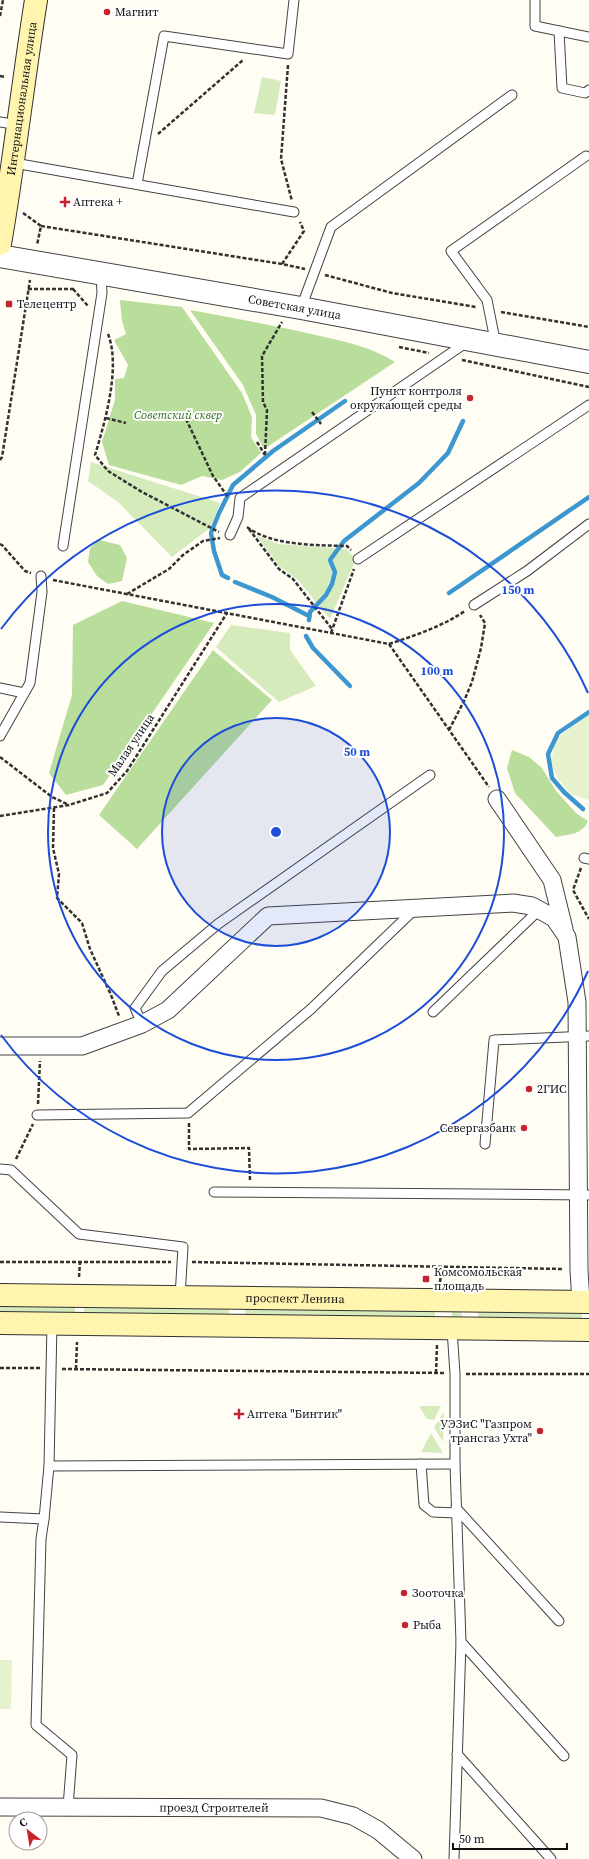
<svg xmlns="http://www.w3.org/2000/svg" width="589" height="1859" font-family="'Source Serif 4',serif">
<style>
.green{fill:#d5ebbb}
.forest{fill:#b9dd9a}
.pitch{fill:#e6f2cd}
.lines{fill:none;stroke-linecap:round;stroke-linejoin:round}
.stream{stroke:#3c97d1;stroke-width:4.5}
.service-casing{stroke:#434343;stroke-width:11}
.minor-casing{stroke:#434343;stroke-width:19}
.tertiary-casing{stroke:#434343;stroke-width:24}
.secondary-casing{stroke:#323232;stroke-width:24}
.path{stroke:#323232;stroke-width:2.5;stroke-dasharray:4 2;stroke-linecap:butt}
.service{stroke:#fff;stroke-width:9}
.minor{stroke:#fff;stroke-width:17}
.tertiary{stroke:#fff;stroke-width:22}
.secondary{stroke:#fff5af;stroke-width:22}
.ring{fill:none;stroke:#1d4ed8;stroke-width:2}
.poi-dot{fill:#c5242d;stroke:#fff;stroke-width:1.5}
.labels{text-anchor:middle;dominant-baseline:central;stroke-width:4;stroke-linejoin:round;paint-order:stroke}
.poi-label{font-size:12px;fill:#101010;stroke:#fff;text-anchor:start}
.street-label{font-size:12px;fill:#101010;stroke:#fff}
.park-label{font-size:12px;font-style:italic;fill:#2e6b1e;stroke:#fff}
.centre{fill:#1d4ed8;stroke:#fff;stroke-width:2}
.ring-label{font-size:12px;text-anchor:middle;font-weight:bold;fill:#1d4ed8;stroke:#fff;stroke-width:4;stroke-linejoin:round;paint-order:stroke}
</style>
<rect width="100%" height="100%" fill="#fffdf4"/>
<g class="green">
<polygon points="262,77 281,81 275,115 254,113"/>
<polygon points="91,462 220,503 210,528 172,557 118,502 88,481"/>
<polygon points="257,536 279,544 346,549 356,559 330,619 297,579 279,566"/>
<polygon points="231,625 290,633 290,650 316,686 279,702 216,647"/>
<polygon points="0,1304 75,1305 75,1315 0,1313"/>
<polygon points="84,1306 229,1308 229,1317 84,1315"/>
<polygon points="245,1307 435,1309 435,1320 245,1317"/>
<polygon points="452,1309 582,1310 582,1320 478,1319 478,1311 462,1311 462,1319 452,1319"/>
<polygon points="419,1406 441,1406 434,1420 427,1419"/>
<polygon points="444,1412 443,1442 434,1427"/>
<polygon points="431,1433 443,1453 421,1452"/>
</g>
<g class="forest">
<polygon points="120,300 182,307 242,393 252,417 251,437 261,453 240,472 222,480 202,476 181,485 109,465 102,442 115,400 115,379 124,378 128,365 114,340 126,334 122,321"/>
<path d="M190,310C233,318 277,326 320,336C347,342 371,347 395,362L264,449L256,434V415L243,385Z"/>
<polygon points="99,540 120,545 127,558 122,581 108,584 97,576 88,562 90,548"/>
<polygon points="122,601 214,623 103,785 66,795 49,773 72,695 73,625"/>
<polygon points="213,650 272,700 137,849 99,815"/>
<path d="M512,750L529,757L542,768L556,791L576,813L588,821C582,835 570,834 556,837L515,793L507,768Z"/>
</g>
<g class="pitch">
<polygon points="589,714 589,800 571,794 558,779 551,761 556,739"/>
<polygon points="0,1660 12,1660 11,1709 0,1709"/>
</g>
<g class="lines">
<g class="stream">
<polyline points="228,578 222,575 214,551 211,533 219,513 233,485 273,451 345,401"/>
<polyline points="235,582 272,597 309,616"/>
<polyline points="449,593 589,497"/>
<polyline points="309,620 310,612 326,595 332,584 335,572 330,560 344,541 419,483 448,453 463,421"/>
<polyline points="306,636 313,648 350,686"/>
<polyline points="583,809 564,792 552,778 548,754 558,733 589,712"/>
</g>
<g class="service-casing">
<g id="service">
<polyline points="535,0 535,26 589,37"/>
<polyline points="559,31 562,88 585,93 589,90"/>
<polyline points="0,122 19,125"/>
<polyline points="14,163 294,212"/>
<polyline points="137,184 164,36 288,54 294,0"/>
<polyline points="301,308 331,227 512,95"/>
<polyline points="496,345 487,300 451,251 586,156"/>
<polyline points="230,535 238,517 240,498 467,342"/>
<polyline points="63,546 102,293 101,273"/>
<polyline points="358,559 589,405"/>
<polyline points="474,605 527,571 589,524"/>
<polyline points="0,688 24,693"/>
<polyline points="0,736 30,683 42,592 41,576"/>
<polyline points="584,858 589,859"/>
<polyline points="433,1012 539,910"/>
<polyline points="142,1024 135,1008 162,971 218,924 430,775"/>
<polyline points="37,1115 188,1113 311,1009 415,909"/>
<polyline points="485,1144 494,1040 589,1036"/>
<polyline points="0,1169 11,1170 79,1234 183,1247 180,1297"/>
<polyline points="214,1192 589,1195"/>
<polyline points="452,1329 455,1374 455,1464 461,1642 454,1859"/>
<polyline points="421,1464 424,1505 433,1512 456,1513"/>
<polyline points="49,1466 455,1464"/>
<polyline points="456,1508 559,1621"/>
<polyline points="0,1517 44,1519 49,1466 52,1324"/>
<polyline points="44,1519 41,1539 36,1725 72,1755 68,1807"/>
<polyline points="461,1642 564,1756"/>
<polyline points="457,1754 551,1859"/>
</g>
</g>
<g class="minor-casing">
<g id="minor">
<polyline points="497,799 552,880 564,929"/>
<polyline points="0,1046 82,1046 142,1024 168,1010 268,916 513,903 532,906 554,918 567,937 577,1002 579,1270 581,1302"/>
<path id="s1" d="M0,1807L321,1808L353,1816L378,1830L413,1859"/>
</g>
</g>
<g class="tertiary-casing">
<g id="tertiary">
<path id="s2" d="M0,256L301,308L589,362"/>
</g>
</g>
<g class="secondary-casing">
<g id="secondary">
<path id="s3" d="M0,244C14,163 23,82 36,0"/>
<path id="s4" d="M0,1295L589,1302"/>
<polyline points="0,1323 589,1330"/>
</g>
</g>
<g class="path">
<polyline points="0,16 3,0"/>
<polyline points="288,65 281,159 292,201"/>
<polyline points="0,76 6,77"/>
<polyline points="158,134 243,60"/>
<polyline points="23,213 41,226 37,245"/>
<polyline points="41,226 282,264 305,269"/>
<polyline points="282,264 304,231 300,222"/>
<polyline points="325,275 392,293 476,307"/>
<polyline points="28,289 75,289"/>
<polyline points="73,289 88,306"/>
<polyline points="501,312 589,327"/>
<path d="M108,334C121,367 105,422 95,455L108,471L142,492L219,532"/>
<polyline points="399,347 429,353"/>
<polyline points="462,360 589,387"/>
<polyline points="312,412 321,424"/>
<polyline points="106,418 126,423"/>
<polyline points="186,419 213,476 228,497"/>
<polyline points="257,442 265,455"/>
<polyline points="265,455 267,410 263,402 262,356 282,322"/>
<polyline points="0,460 2,457 30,280"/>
<path d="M247,527C272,546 316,545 347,546L351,550"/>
<polyline points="249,529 279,569 293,579 332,629"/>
<polyline points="0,544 2,545 25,571 31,573"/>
<polyline points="53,580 389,644 489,787"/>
<polyline points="127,594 169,569 183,555 203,541 220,538"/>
<polyline points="331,633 354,569"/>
<path d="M389,644C416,635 441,627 465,611"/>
<polyline points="449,730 464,701 472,682 481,648 485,623 480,615"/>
<polyline points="0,757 52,797 69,805"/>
<polyline points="54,808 53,848 59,874 57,898 82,923 90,949 111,995 119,1016"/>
<polyline points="0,816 69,805 107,793 127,771 227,613"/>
<polyline points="581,868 573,890 589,919"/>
<polyline points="38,1104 40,1061"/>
<polyline points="189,1123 189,1149 249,1148 250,1181"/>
<polyline points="16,1159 33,1124"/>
<polyline points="0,1262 171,1262"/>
<polyline points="192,1262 563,1269"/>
<polyline points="79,1277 80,1262"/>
<polyline points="440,1282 442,1267"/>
<polyline points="0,1368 41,1368"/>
<polyline points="62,1369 445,1373"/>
<polyline points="76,1369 77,1342"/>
<polyline points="436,1373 437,1345"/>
<polyline points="466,1374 589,1374"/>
</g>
<use href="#service" class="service"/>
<use href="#minor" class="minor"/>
<use href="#tertiary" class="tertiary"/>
<use href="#secondary" class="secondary"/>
</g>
<circle cx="276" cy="832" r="114" fill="#1d4ed8" fill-opacity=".12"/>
<g class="ring">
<circle cx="276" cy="832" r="114"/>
<circle cx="276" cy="832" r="228"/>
<path d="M588 971A342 342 0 0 1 1 1035M1 629A342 342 0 0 1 588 693"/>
</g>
<g class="poi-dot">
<circle cx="107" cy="12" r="4"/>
<path d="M63 196h4v4h4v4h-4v4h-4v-4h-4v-4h4z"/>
<rect x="5" y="300" width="8" height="8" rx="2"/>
<circle cx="470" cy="398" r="4"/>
<circle cx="529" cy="1089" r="4"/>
<circle cx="524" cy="1128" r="4"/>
<rect x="422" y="1275" width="8" height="8" rx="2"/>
<path d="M237 1408h4v4h4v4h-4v4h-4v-4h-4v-4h4z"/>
<circle cx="540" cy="1431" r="4"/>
<circle cx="404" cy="1593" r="4"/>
<circle cx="405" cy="1625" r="4"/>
</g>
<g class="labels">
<g class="poi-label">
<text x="115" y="12">Магнит</text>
<text x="73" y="202">Аптека +</text>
<text x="17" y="304">Телецентр</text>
<text x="462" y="391" text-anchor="end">Пункт контроля<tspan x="462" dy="14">окружающей среды</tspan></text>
<text x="537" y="1089">2ГИС</text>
<text x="516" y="1128" text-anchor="end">Севергазбанк</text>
<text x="434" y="1272">Комсомольская<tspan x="434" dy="14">площадь</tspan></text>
<text x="247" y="1414">Аптека "Бинтик"</text>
<text x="532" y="1424" text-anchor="end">УЭЗиС "Газпром<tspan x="532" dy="14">трансгаз Ухта"</tspan></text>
<text x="412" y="1593">Зооточка</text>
<text x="413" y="1625">Рыба</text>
</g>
<g class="street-label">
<text stroke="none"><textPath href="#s3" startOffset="147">Интернациональная улица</textPath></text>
<text stroke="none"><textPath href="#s2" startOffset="299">Советская улица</textPath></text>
<text transform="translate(131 745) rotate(-56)">Малая улица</text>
<text stroke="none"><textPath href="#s4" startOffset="295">проспект Ленина</textPath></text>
<text stroke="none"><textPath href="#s1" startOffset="214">проезд Строителей</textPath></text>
</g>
<g class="park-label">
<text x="178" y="415">Советский сквер</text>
</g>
</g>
<circle cx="276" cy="832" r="6" class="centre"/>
<g class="ring-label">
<text x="518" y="594">150 m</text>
<text x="437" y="675">100 m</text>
<text x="357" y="756">50 m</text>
</g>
<g transform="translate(28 1831) rotate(329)"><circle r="19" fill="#ffffff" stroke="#9f9f9f"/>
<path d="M0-3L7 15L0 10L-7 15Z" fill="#c5242d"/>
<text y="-6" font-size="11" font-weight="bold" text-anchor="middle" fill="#101010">С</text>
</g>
<path d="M453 1843v6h114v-6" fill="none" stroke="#101010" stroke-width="2"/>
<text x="459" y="1843" font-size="12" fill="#101010" stroke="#ffffff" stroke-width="3" paint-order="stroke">50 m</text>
</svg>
